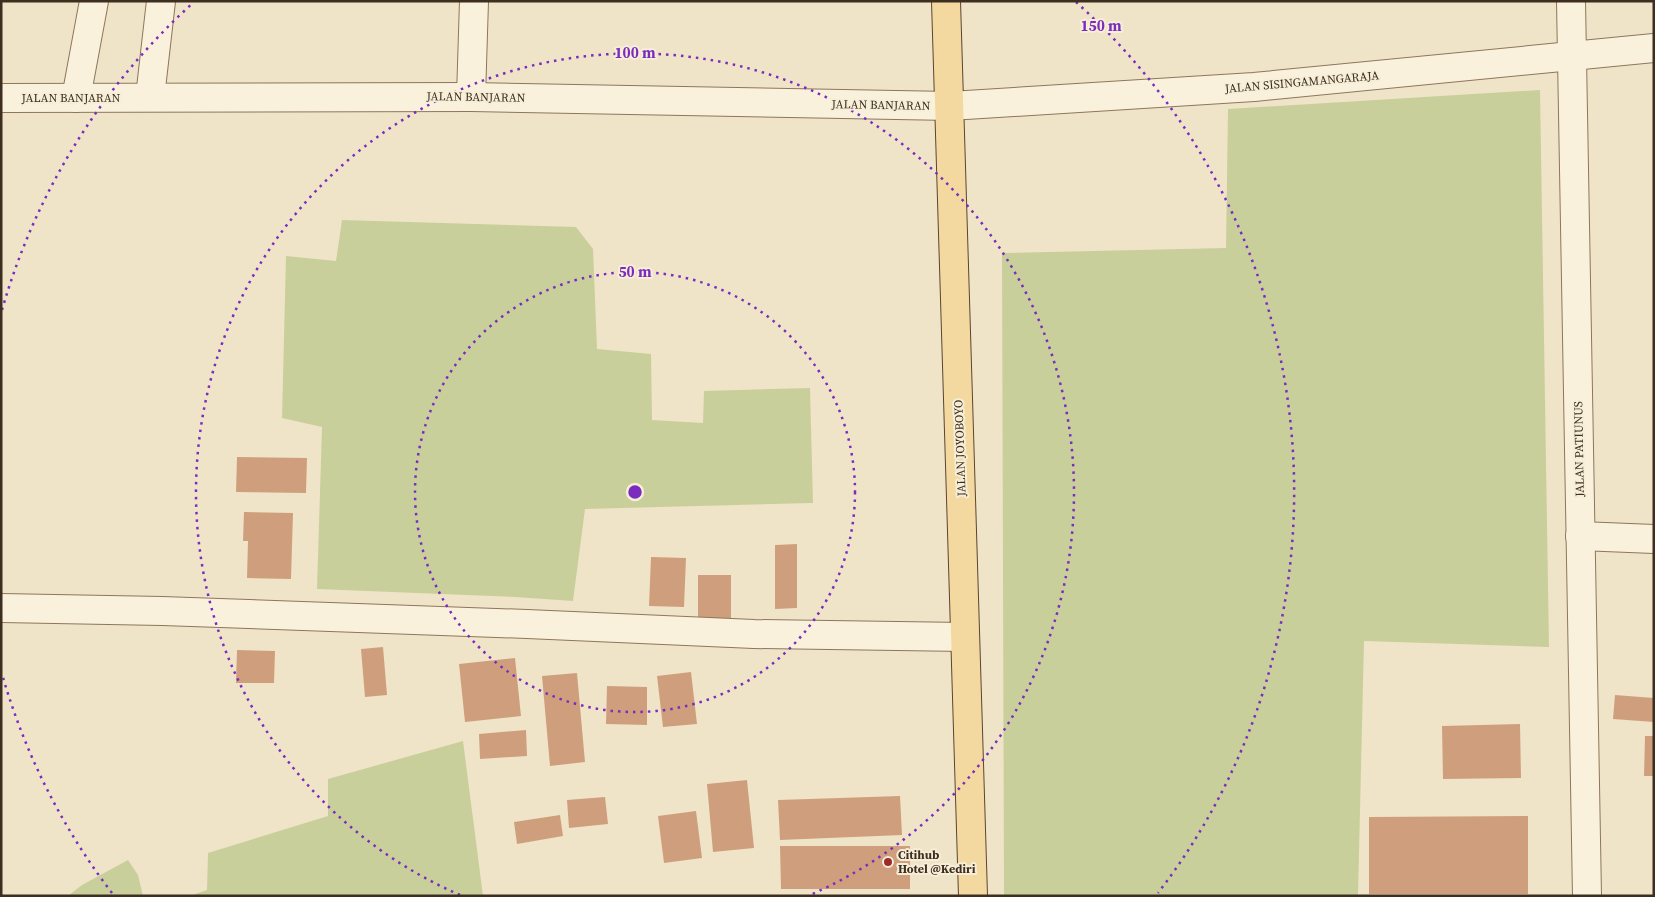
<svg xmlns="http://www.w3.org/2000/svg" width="1655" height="897" font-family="'Source Serif 4',serif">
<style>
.green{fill:#c9cf9b}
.building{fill:#cf9f7d}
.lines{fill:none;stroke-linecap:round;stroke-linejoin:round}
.minor-casing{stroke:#8d765c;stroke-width:30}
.major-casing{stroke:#5b4430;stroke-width:30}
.minor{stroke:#faf1dc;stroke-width:28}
.major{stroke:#f3d9a0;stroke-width:28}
.ring{fill:none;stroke:#7b2cbf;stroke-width:2.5;stroke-dasharray:2.5 5}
.poi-dot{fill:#9e2a2b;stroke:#f7eed8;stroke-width:2}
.labels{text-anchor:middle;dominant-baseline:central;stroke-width:4;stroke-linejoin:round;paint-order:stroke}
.street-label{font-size:12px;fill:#3d2e20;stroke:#f7eed8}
.poi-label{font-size:12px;font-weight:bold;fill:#3d2e20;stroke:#f7eed8;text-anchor:start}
.centre{fill:#7b2cbf;stroke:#f7eed8;stroke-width:2.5}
.ring-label{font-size:15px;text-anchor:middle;font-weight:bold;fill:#7b2cbf;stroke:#f7eed8;stroke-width:4;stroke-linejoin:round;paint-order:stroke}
</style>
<rect width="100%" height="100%" fill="#f0e4c8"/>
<g class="green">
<polygon points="1540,90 1549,647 1364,641 1358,896 1004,896 1002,253 1226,248 1228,109"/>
<polygon points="342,220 576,227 593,249 597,349 651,354 652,420 703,423 704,391 810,388 813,503 585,509 573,601 515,597 317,589 322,427 282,418 286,256 336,261"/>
<polygon points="463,741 483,896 189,896 207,890 208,853 328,816 328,779"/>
<polygon points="128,860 138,875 143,896 68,896 82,885"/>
</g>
<g class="building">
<polygon points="237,457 307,458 306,493 236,492"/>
<polygon points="244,512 293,513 291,579 247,578 248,541 243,541"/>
<polygon points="797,544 797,608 775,609 775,545"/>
<polygon points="651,557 686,558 684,607 649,606"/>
<polygon points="698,575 731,575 731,620 698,621"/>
<polygon points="383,647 387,695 365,697 361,649"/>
<polygon points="237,650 275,651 274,683 236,683"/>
<polygon points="515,658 521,716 465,722 459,664"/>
<polygon points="691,672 697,724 663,727 657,676"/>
<polygon points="577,673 585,762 550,766 542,676"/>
<polygon points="607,686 647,687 647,725 606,724"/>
<polygon points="1615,695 1654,698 1654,722 1613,719"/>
<polygon points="1520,724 1521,778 1443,779 1442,726"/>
<polygon points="526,730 527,756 480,759 479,734"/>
<polygon points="1645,736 1654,736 1654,776 1644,776"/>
<polygon points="747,780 754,848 713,852 707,784"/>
<polygon points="900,796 902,835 780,840 778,800"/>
<polygon points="605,797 608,824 569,828 567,800"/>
<polygon points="696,811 702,858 664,863 658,816"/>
<polygon points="560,815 563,836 517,844 514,822"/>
<polygon points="1528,816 1528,894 1369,894 1369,817"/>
<polygon points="780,846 910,846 910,889 781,889"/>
</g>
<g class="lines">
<g class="minor-casing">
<g id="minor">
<polyline points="1571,1 1587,896"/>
<polyline points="150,97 161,1"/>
<polyline points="471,97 474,1"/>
<polyline points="1,98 471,97 950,106 1254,87 1654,48"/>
<polyline points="76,98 94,1"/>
<polyline points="1580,536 1654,539"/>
<polyline points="1,608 162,611 527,624 754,634 965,637"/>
</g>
</g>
<g class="major-casing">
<polyline id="major" points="946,1 973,896"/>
</g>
<use href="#minor" class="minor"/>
<use href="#major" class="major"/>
</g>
<g class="ring">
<circle cx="635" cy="492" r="220"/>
<path d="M460 895A439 439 0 1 1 810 895"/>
<path d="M112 893A659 659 0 0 1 2 674M2 310A659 659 0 0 1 194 2M1076 2A659 659 0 0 1 1158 893"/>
</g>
<circle class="poi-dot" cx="888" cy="862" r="5"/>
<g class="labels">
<g class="street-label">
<text transform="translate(1302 82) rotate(-5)">JALAN SISINGAMANGARAJA</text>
<text transform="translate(476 97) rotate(1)">JALAN BANJARAN</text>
<text x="71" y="98">JALAN BANJARAN</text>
<text transform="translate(881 105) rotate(1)">JALAN BANJARAN</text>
<text transform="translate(960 448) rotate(-92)">JALAN JOYOBOYO</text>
<text transform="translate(1579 449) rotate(-91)">JALAN PATIUNUS</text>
</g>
<g class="poi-label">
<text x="898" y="855">Citihub<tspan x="898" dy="14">Hotel @Kediri</tspan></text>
</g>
</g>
<circle cx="635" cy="492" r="8" class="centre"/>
<g class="ring-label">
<text x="1101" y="31">150 m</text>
<text x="635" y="58">100 m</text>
<text x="635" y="277">50 m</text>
</g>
<rect width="1655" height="897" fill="none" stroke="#3d2e20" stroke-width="5"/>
</svg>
